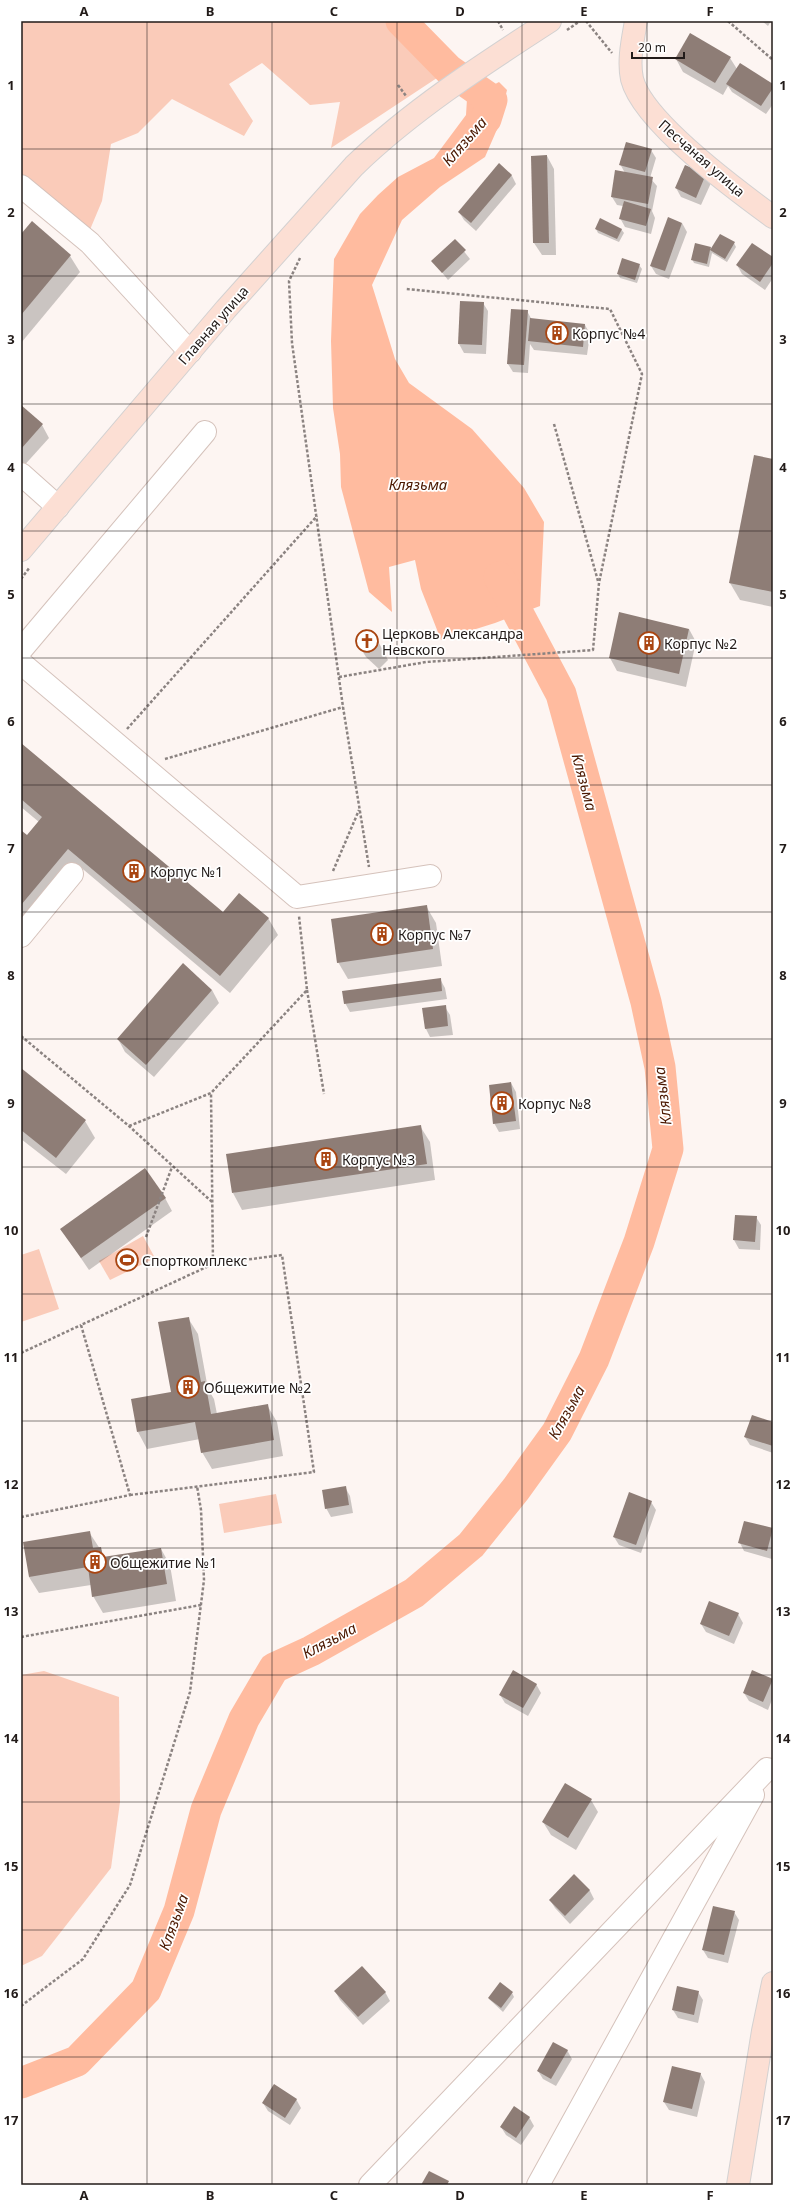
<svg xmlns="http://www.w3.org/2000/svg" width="794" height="2206" font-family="'Noto Sans',sans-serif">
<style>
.green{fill:#facbb9}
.water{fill:#ffbb9f}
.shadow{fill:#0003}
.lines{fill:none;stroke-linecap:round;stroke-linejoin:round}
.river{stroke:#ffbb9f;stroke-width:31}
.building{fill:#8e7d76}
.minor-casing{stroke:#d5c2bb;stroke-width:24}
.major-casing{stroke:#d3d1d1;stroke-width:24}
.path{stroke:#8b8381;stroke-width:2.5;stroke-dasharray:3 2;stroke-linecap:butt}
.minor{stroke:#fff;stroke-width:22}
.major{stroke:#fcdfd4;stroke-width:22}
.grid{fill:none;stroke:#221b19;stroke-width:1;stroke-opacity:0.55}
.labels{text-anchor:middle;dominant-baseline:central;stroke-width:3.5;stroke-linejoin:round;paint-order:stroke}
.street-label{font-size:14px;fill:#221b19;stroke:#fff}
.poi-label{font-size:14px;fill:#221b19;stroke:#fff;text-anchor:start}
.water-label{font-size:15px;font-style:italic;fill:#4b1801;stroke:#fff}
.neatline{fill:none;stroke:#221b19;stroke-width:1.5}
.grid-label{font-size:13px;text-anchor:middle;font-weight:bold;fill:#221b19}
</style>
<rect width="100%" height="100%" fill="#fdf5f2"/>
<g class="green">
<polygon points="21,21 388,21 449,70 331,148 340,102 310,105 262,63 229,84 253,121 244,136 172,99 138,133 111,144 102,201 84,244 21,196"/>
<polygon points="143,1236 155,1258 110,1280 99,1261"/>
<polygon points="39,1249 59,1309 21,1322 21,1255"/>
<polygon points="276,1494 282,1523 224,1533 219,1504"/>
<polygon points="44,1671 119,1697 120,1802 111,1868 42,1956 21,1966 21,1675"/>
</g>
<g class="water">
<polygon points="388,21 420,21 449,70"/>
<polygon points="499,82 507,90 498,127 485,157 440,187 402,220 372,285 395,359 409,383 472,429 524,488 544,522 540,606 495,623 441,640 421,589 415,560 389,567 392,612 369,592 341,487 340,454 333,408 331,341 334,259 360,214 378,195 398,177 434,158 466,115 467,99"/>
</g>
<g class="shadow">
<polygon points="762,21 771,21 768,26"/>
<polygon points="730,58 737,69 773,85 773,104 766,114 732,92 728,86 723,95 683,72 676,59"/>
<polygon points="651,150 656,158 650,178 657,186 652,211 655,218 651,234 625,227 620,218 623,206 617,205 612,197 625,173 620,164"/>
<polygon points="547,156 554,169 556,255 542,255 534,243"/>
<polygon points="499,165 512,176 516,184 476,231 464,220 459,212"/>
<polygon points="685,166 706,175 711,183 701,205 681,197 676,188"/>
<polygon points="32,223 70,256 80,272 21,343 21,236"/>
<polygon points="682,223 687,232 669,279 656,274 651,266"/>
<polygon points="596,229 621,229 624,233 619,242 598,233"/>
<polygon points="455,240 470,259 448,280 433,261"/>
<polygon points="734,243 736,247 727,262 712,253 709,267 694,263 692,259 710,247 712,250"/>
<polygon points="773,259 773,278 765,290 742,274 737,265"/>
<polygon points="639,265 642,269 637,283 620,278 618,274"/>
<polygon points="461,302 483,303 488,311 486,354 464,353 459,344"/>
<polygon points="527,311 532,320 585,325 590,334 587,355 534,350 530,344 528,373 513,372 508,364"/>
<polygon points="21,406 42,425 49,438 21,469"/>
<polygon points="755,456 773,460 773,607 740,600 730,583"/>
<polygon points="689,629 696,642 686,687 617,671 610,658"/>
<polygon points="366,631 379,643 388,660 379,669 366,657 356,641"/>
<polygon points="21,745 223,914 268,918 278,935 230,993 78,865 21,933 21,834 27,836 39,822 21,807"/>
<polygon points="426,906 436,923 442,966 348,979 338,962"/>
<polygon points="440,979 445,988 447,999 350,1012 345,1003"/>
<polygon points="212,990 219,1003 154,1077 125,1052 118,1039"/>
<polygon points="445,1007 450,1015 453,1035 430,1037 426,1029 423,1009"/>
<polygon points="21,1070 85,1121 95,1138 66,1174 21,1139"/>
<polygon points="511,1083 516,1092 520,1129 499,1132 494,1123"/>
<polygon points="420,1126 430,1142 435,1180 242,1210 233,1193"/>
<polygon points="165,1198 172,1211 89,1270 61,1229"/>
<polygon points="736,1216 756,1217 761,1225 760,1250 739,1249 734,1240"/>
<polygon points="188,1318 198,1334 208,1389 214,1399 217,1414 267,1405 277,1422 283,1456 212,1469 202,1452 200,1439 147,1449 138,1432 172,1393"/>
<polygon points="773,1423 773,1453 750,1445 745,1437"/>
<polygon points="345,1487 350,1496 353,1513 331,1517 326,1508"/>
<polygon points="651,1502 656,1510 641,1553 619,1545 614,1537"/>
<polygon points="772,1529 772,1559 744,1551 740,1543"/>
<polygon points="89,1532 106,1558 161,1549 170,1565 176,1601 103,1613 93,1596 91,1585 39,1593 29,1577"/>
<polygon points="738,1614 743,1623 734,1644 706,1632 701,1624"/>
<polygon points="772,1680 773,1697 768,1710 749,1701 744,1693"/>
<polygon points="536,1684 541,1693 528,1716 505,1703 500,1695"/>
<polygon points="591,1800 598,1812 576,1850 551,1835 543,1822"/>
<polygon points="574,1875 590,1891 594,1899 570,1924 555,1908 550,1900"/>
<polygon points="734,1912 739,1920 728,1963 708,1958 703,1950"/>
<polygon points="335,1991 385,1992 390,2001 363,2025 340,2000"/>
<polygon points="698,1992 703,2000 698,2023 678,2018 673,2010"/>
<polygon points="512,1993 514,1997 503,2012 489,1999"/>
<polygon points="567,2050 572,2059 556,2086 543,2079 538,2071"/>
<polygon points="700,2073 705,2082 697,2117 669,2110 664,2102"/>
<polygon points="296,2099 301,2108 290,2125 268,2111 263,2103"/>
<polygon points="529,2117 534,2126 521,2145 506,2135 501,2127"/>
</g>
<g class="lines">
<g class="river">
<polyline points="401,21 449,70 492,100 486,119 480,126"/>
<polyline points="21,2083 77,2061 146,1990 179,1911 206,1810 244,1719 274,1668 311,1651 414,1593 471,1545 516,1489 557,1432 594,1359 639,1242 668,1149 660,1067 646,1002 561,694 499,577"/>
</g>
</g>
<g class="building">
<polygon points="690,33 731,57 715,83 675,59"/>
<polygon points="740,63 773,84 773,88 761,106 726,84"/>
<polygon points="626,142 652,149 645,172 619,165"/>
<polygon points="547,155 549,243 533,243 531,156"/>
<polygon points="499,163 512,175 471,223 458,212"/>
<polygon points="685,165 706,174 696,198 675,188"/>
<polygon points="615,170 653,177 648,204 611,197"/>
<polygon points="624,201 651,209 646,226 619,219"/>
<polygon points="668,217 682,223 665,271 650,266"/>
<polygon points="600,218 622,229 617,239 595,229"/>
<polygon points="32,221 71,255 21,315 21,234"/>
<polygon points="720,234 735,242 725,259 710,250 707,264 691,260 695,243 711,247 710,250"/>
<polygon points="455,239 466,250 442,273 431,261"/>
<polygon points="752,243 773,257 773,263 760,282 736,265"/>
<polygon points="622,258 640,264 635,280 617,274"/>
<polygon points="460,301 484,302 482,345 458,344"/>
<polygon points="511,309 528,310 524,365 507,364"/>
<polygon points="530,318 585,324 583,347 528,341"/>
<polygon points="21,405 43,424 21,449"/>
<polygon points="754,455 773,459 773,592 729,583"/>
<polygon points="619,612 689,629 679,674 609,658"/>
<polygon points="366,629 379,642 369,653 355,641"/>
<polygon points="21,743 223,912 239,893 269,918 220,976 68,849 21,905 21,832 22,831 27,835 42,817 21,799"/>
<polygon points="427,905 433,949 337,963 331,919"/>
<polygon points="183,963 212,990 146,1065 117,1039"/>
<polygon points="441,978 442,991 344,1004 342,991"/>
<polygon points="446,1005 448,1026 425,1029 422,1008"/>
<polygon points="21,1068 86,1120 56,1158 21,1130"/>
<polygon points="511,1082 516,1121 493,1124 489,1085"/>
<polygon points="421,1125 427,1164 232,1193 226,1154"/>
<polygon points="145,1168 166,1198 81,1258 60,1229"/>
<polygon points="735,1215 757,1216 755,1242 733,1240"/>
<polygon points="189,1317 201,1382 205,1381 211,1414 268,1404 274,1440 201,1453 195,1422 137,1432 131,1399 171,1392 158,1322"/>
<polygon points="752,1415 773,1422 773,1446 744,1437"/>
<polygon points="346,1486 349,1505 325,1509 322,1490"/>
<polygon points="629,1492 652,1501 636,1545 613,1537"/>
<polygon points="744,1521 773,1528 767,1551 738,1543"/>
<polygon points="90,1531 93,1548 101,1547 103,1557 161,1548 167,1584 92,1597 88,1567 29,1577 23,1542"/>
<polygon points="709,1601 739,1613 729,1636 700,1624"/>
<polygon points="513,1670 537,1684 523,1708 499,1695"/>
<polygon points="752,1670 773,1679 763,1702 743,1693"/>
<polygon points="565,1783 592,1799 568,1838 542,1822"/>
<polygon points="574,1874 590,1890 565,1916 549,1900"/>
<polygon points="713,1906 735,1911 724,1955 702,1950"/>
<polygon points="362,1966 386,1992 358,2017 334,1991"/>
<polygon points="500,1982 513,1992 501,2008 488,1998"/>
<polygon points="677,1986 699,1991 694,2015 672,2010"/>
<polygon points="553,2042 568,2050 551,2079 537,2071"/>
<polygon points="672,2066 701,2073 692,2109 663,2102"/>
<polygon points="274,2084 297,2099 285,2118 262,2103"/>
<polygon points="514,2106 530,2117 516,2138 500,2127"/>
<polygon points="429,2171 449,2181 447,2185 421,2185"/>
</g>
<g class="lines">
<g class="minor-casing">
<g id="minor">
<polyline points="21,186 90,243 190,352"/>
<polyline points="21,474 58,507"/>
<polyline points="21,650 205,432"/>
<polyline points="21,663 297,897 430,876"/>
<polyline points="21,936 72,874"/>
<polyline points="370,2185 767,1769"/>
<polyline points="538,2185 753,1795"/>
</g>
</g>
<g class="major-casing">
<g id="major">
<path d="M636,21C633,39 628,60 632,79C643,122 736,190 773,217"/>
<path d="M21,550L226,309L354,166C412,110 482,65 550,21"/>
<polyline points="738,2185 763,2031 773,1983"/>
</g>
</g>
<g class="path">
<polyline points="498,21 503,30"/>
<polyline points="586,21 612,53"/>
<polyline points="728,21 773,60"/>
<polyline points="567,30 580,21"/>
<polyline points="398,85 406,96"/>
<polyline points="300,258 289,281 292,343 343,707 369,867"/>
<polyline points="554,424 598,581"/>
<polyline points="21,579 30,567"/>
<polyline points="339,677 426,662 593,650 599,583 642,374 610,309 406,289"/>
<polyline points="127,729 317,516"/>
<polyline points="165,759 343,707"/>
<polyline points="333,871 359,810"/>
<polyline points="307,990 324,1094"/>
<polyline points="21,1036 129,1126 212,1202"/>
<polyline points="129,1126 211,1093 307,990 299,916"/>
<polyline points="146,1237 172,1167"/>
<polyline points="21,1353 81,1325"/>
<polyline points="130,1495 314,1472 282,1255 213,1264"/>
<polyline points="21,1517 130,1495 81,1325 213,1264 211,1093"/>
<polyline points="21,1637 201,1605"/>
<polyline points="21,2006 83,1959 130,1885 190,1692 204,1580 201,1510 197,1486"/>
</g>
<use href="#minor" class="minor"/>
<use href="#major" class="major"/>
</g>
<path class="grid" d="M147,21V2185M272,21V2185M397,21V2185M522,21V2185M647,21V2185M21,149H773M21,276H773M21,404H773M21,531H773M21,658H773M21,785H773M21,912H773M21,1039H773M21,1167H773M21,1294H773M21,1421H773M21,1548H773M21,1675H773M21,1802H773M21,1930H773M21,2057H773"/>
<defs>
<g id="building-ring" transform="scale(1.15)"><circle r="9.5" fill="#fff" stroke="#a94511" stroke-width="1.5"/><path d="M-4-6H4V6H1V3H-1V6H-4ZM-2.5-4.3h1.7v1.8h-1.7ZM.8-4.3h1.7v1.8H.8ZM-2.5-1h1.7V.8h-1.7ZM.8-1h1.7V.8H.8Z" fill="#a94511"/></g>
<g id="church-ring" transform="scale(1.15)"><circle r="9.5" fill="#fff" stroke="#a94511" stroke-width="1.5"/><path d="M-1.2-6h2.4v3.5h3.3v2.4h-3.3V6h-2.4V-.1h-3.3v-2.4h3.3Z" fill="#a94511"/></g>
<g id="stadium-ring" transform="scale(1.15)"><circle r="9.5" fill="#fff" stroke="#a94511" stroke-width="1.5"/><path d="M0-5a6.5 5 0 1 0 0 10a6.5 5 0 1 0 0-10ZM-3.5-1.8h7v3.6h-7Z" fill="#a94511"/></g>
</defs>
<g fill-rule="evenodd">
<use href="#building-ring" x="557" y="333"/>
<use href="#church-ring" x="367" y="641"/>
<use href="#building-ring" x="649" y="643"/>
<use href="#building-ring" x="134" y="871"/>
<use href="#building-ring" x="382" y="934"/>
<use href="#building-ring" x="502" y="1103"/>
<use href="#building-ring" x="326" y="1159"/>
<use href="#stadium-ring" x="127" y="1260"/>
<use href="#building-ring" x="188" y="1387"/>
<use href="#building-ring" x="95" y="1562"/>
</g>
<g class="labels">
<g class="street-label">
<text transform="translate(702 158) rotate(41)">Песчаная улица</text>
<text transform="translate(213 325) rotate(-49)">Главная улица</text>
</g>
<g class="poi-label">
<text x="572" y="333">Корпус №4</text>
<text x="382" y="633">Церковь Александра<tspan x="382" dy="16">Невского</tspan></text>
<text x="664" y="643">Корпус №2</text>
<text x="150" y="871">Корпус №1</text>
<text x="398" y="934">Корпус №7</text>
<text x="518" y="1103">Корпус №8</text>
<text x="342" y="1159">Корпус №3</text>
<text x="142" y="1260">Спорткомплекс</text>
<text x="204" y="1387">Общежитие №2</text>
<text x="110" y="1562">Общежитие №1</text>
</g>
<g class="water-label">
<text transform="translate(464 141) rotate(-49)">Клязьма</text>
<text x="418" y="484">Клязьма</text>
<text transform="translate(585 782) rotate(75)">Клязьма</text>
<text transform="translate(662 1096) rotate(-97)">Клязьма</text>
<text transform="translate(566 1412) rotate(-61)">Клязьма</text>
<text transform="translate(329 1640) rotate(-28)">Клязьма</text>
<text transform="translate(173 1922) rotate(-70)">Клязьма</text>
</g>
</g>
<rect width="794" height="2206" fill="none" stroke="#ffffff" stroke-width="44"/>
<path d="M632 52v6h52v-6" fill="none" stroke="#221b19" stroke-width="2"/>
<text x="638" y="52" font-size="12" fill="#221b19" stroke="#ffffff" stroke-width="3" paint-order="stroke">20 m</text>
<rect x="22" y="22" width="750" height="2162" class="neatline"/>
<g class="grid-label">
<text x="84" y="16">A</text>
<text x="210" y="16">B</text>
<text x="334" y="16">C</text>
<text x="460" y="16">D</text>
<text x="584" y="16">E</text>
<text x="710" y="16">F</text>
<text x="11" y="90">1</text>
<text x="783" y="90">1</text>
<text x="11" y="217">2</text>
<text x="783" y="217">2</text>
<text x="11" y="344">3</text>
<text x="783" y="344">3</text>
<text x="11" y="472">4</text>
<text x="783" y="472">4</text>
<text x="11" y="599">5</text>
<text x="783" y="599">5</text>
<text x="11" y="726">6</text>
<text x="783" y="726">6</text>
<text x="11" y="853">7</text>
<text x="783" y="853">7</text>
<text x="11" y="980">8</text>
<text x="783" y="980">8</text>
<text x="11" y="1108">9</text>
<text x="783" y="1108">9</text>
<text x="11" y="1235">10</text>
<text x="783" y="1235">10</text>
<text x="11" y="1362">11</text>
<text x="783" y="1362">11</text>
<text x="11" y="1489">12</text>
<text x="783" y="1489">12</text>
<text x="11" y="1616">13</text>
<text x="783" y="1616">13</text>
<text x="11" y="1743">14</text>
<text x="783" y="1743">14</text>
<text x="11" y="1871">15</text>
<text x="783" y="1871">15</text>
<text x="11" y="1998">16</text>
<text x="783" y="1998">16</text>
<text x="11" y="2125">17</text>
<text x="783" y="2125">17</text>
<text x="84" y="2200">A</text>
<text x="210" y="2200">B</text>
<text x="334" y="2200">C</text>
<text x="460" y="2200">D</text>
<text x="584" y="2200">E</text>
<text x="710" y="2200">F</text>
</g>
</svg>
